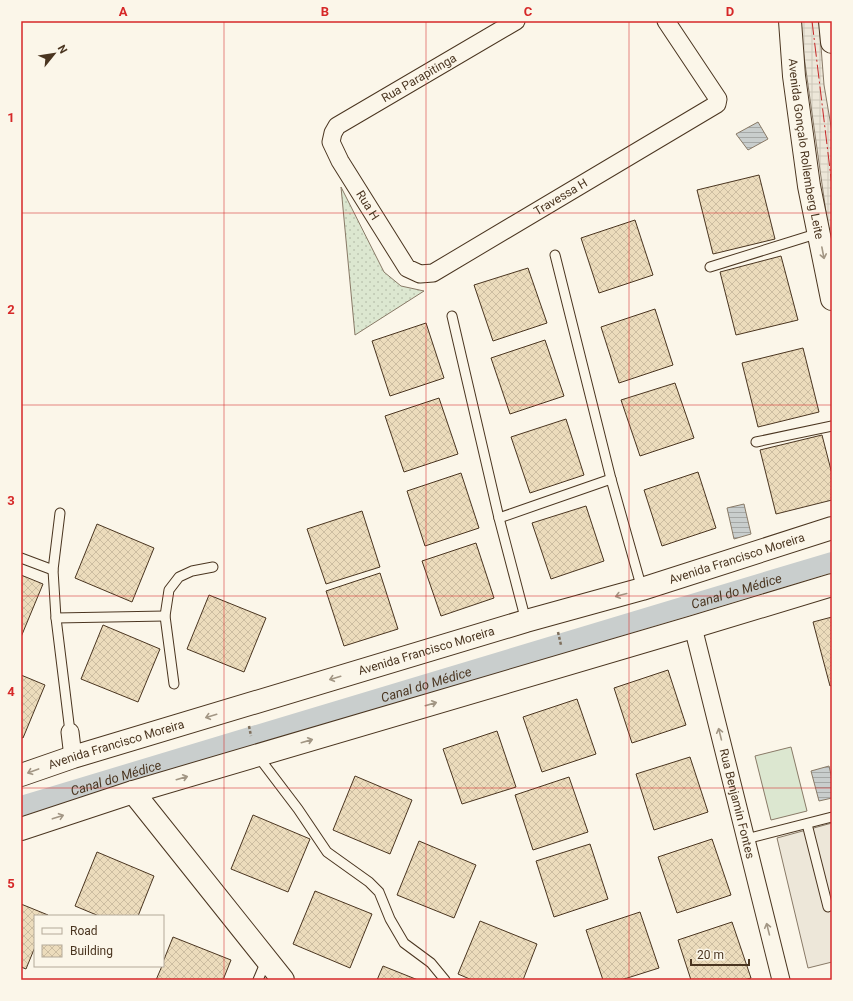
<svg xmlns="http://www.w3.org/2000/svg" width="853" height="1001" font-family="Roboto,sans-serif">
<style>
.grass{fill:url(#grass-dots);stroke:#887966}
.garden{fill:#dce7d0;stroke:#887966}
.parking{fill:#ede7d9;stroke:#887966}
.plaza{fill:url(#plaza-grid);stroke:#887966}
.water{fill:url(#water-rules);stroke:#887966}
.lines{fill:none;stroke-linecap:round;stroke-linejoin:round}
.canal{stroke:#c9cecd;stroke-width:20}
.building{fill:url(#building-cross-hatch);stroke:#4a3520}
.service-casing{stroke:#4a3520;stroke-width:11}
.minor-casing{stroke:#4a3520;stroke-width:19}
.tertiary-casing{stroke:#4a3520;stroke-width:24}
.secondary-casing{stroke:#4a3520;stroke-width:24}
.path{stroke:#7f6f5c;stroke-width:2.5;stroke-dasharray:3 2;stroke-linecap:butt}
.service{stroke:#fbf6e9;stroke-width:9}
.minor{stroke:#fbf6e9;stroke-width:17}
.tertiary{stroke:#fbf6e9;stroke-width:22}
.secondary{stroke:#fbf6e9;stroke-width:22}
.power{stroke:#c62828;stroke-width:1;stroke-dasharray:14 3 2 3;stroke-linecap:butt}
.oneway{stroke:#a29684}
.grid{fill:none;stroke:#d62828;stroke-width:1;stroke-opacity:0.55}
.labels{text-anchor:middle;dominant-baseline:central;stroke-width:3;stroke-linejoin:round;paint-order:stroke}
.street-label{font-size:12px;fill:#4a3520;stroke:#fbf6e9}
.water-label{font-size:13px;font-style:italic;fill:#4a3520;stroke:#fbf6e9}
.neatline{fill:none;stroke:#d62828;stroke-width:1.5}
.grid-label{font-size:13px;text-anchor:middle;font-weight:bold;fill:#d62828}
</style>
<defs>
<pattern id="grass-dots" width="8" height="8" patternUnits="userSpaceOnUse"><rect width="8" height="8" fill="#dce7d0"/><path d="M2 2h.1M6 6h.1" fill="none" stroke="#bec7b2" stroke-width="1.8" stroke-linecap="round"/></pattern>
<pattern id="plaza-grid" width="8" height="8" patternUnits="userSpaceOnUse"><rect width="8" height="8" fill="#ede7d9"/><path d="M0 4h8M4 0v8" fill="none" stroke="#cdc7ba"/></pattern>
<pattern id="water-rules" width="6" height="5" patternUnits="userSpaceOnUse"><rect width="6" height="5" fill="#c9cecd"/><path d="M0 2.5h6" fill="none" stroke="#a5a8a6"/></pattern>
<pattern id="building-cross-hatch" width="8" height="8" patternUnits="userSpaceOnUse"><rect width="8" height="8" fill="#ecdcbc"/><path d="M0 0l8 8M0 8l8-8" fill="none" stroke="#ccbda1"/></pattern>
</defs>
<rect width="100%" height="100%" fill="#fbf6e9"/>
<polygon class="grass" points="341,187 384,272 401,286 424,291 355,335"/>
<polygon class="garden" points="791,747 807,811 771,820 755,756"/>
<polygon class="parking" points="832,823 832,962 808,968 777,838"/>
<polygon class="plaza" points="799,21 819,21 824,85 832,132 832,255"/>
<g class="water">
<polygon points="758,122 768,139 748,150 736,134"/>
<polygon points="744,504 751,534 734,539 727,508"/>
<polygon points="829,766 832,779 832,798 819,801 811,771"/>
</g>
<g class="lines">
<path class="canal" id="s1" d="M21,806L832,562"/>
</g>
<g class="building">
<polygon points="759,175 775,239 713,254 697,190"/>
<polygon points="635,220 653,275 599,293 581,238"/>
<polygon points="781,256 798,320 736,335 720,272"/>
<polygon points="528,268 547,323 493,341 474,285"/>
<polygon points="655,309 673,365 619,383 601,327"/>
<polygon points="426,323 444,378 390,396 372,341"/>
<polygon points="545,340 564,396 510,414 491,358"/>
<polygon points="803,348 819,412 758,427 742,363"/>
<polygon points="675,383 694,438 640,456 621,400"/>
<polygon points="439,398 458,454 404,472 385,416"/>
<polygon points="566,419 584,475 530,493 511,437"/>
<polygon points="822,435 832,474 832,500 776,514 760,450"/>
<polygon points="698,472 716,528 662,546 644,490"/>
<polygon points="461,473 479,528 425,546 407,491"/>
<polygon points="586,506 604,561 551,579 532,523"/>
<polygon points="362,511 380,567 326,584 307,529"/>
<polygon points="97,524 154,548 132,602 75,578"/>
<polygon points="476,543 494,598 441,616 422,561"/>
<polygon points="380,573 398,629 344,646 326,591"/>
<polygon points="21,575 43,584 21,637"/>
<polygon points="209,595 266,618 244,672 187,649"/>
<polygon points="832,617 832,685 830,686 813,622"/>
<polygon points="103,625 160,649 138,702 81,679"/>
<polygon points="668,670 686,725 632,743 614,688"/>
<polygon points="21,675 45,685 23,738 21,737"/>
<polygon points="577,699 596,754 542,772 523,717"/>
<polygon points="497,731 516,787 462,804 443,749"/>
<polygon points="690,757 708,812 654,830 636,774"/>
<polygon points="355,776 412,800 390,854 333,830"/>
<polygon points="569,777 588,832 533,850 515,795"/>
<polygon points="253,815 310,839 288,892 231,869"/>
<polygon points="712,839 731,895 677,913 658,857"/>
<polygon points="419,841 476,865 454,918 397,895"/>
<polygon points="590,844 608,899 554,917 536,861"/>
<polygon points="97,852 154,876 138,916 99,916 75,906"/>
<polygon points="315,891 372,914 350,968 293,944"/>
<polygon points="21,904 48,915 35,916 35,947 26,969 21,967"/>
<polygon points="640,912 659,968 621,980 603,980 586,930"/>
<polygon points="480,921 537,944 523,980 472,980 458,974"/>
<polygon points="732,922 751,978 744,980 691,980 678,940"/>
<polygon points="173,937 231,960 223,980 156,980 162,966 163,966 163,962"/>
<polygon points="383,966 418,980 377,980"/>
</g>
<g class="lines">
<g class="service-casing">
<g id="service">
<polyline points="555,255 611,479 642,589"/>
<polyline points="710,267 819,233"/>
<polyline points="452,316 499,518 526,621"/>
<polyline points="756,442 832,426"/>
<polyline points="60,513 53,570 56,618 70,732"/>
<polyline points="499,518 611,479"/>
<polyline points="21,558 53,570"/>
<polyline points="56,618 165,616"/>
<polyline points="174,684 165,616 169,590 179,577 192,571 213,567"/>
<polyline points="257,755 298,809 327,852 369,882 379,892 390,919 404,943 431,963 445,980"/>
<polyline points="807,824 828,907"/>
<polyline points="746,839 832,817"/>
<polyline points="258,980 266,961"/>
</g>
</g>
<g class="minor-casing">
<g id="minor">
<path id="s2" d="M516,21L337,126L333,133L331,142L340,161L407,268L420,274L433,273L717,104L718,99L666,21"/>
<path id="s3" d="M693,627L781,980"/>
<polyline points="70,732 73,757"/>
</g>
</g>
<g class="tertiary-casing">
<g id="tertiary">
<path id="s4" d="M21,775L73,757L526,621L642,589L832,528"/>
<polyline points="133,792 283,980"/>
<polyline points="21,829 133,792 693,627 832,585"/>
</g>
</g>
<g class="secondary-casing">
<g id="secondary">
<path id="s5" d="M790,21L794,76L809,186L832,299"/>
<polyline points="830,21 832,42"/>
</g>
</g>
<g class="path">
<polyline points="558,632 561,645"/>
<polyline points="249,726 251,736"/>
</g>
<use href="#service" class="service"/>
<use href="#minor" class="minor"/>
<use href="#tertiary" class="tertiary"/>
<use href="#secondary" class="secondary"/>
<polyline class="power" points="812,21 832,186"/>
</g>
<defs><path id="oneway-shaft" d="M-6 0H5M1.5-3L5.5 0L1.5 3" fill="none" stroke-width="1.6" stroke-linecap="round" stroke-linejoin="round"/></defs>
<g class="oneway">
<use href="#oneway-shaft" transform="translate(823 253) rotate(79)"/>
<use href="#oneway-shaft" transform="translate(621 595) rotate(165)"/>
<use href="#oneway-shaft" transform="translate(335 678) rotate(163)"/>
<use href="#oneway-shaft" transform="translate(431 704) rotate(-16)"/>
<use href="#oneway-shaft" transform="translate(211 716) rotate(163)"/>
<use href="#oneway-shaft" transform="translate(720 734) rotate(-104)"/>
<use href="#oneway-shaft" transform="translate(307 741) rotate(-16)"/>
<use href="#oneway-shaft" transform="translate(33 771) rotate(160)"/>
<use href="#oneway-shaft" transform="translate(182 778) rotate(-16)"/>
<use href="#oneway-shaft" transform="translate(58 817) rotate(-18)"/>
<use href="#oneway-shaft" transform="translate(768 929) rotate(-104)"/>
</g>
<path class="grid" d="M224,21V980M426,21V980M629,21V980M21,213H832M21,405H832M21,596H832M21,788H832"/>
<g class="labels">
<g class="street-label">
<text transform="translate(419 78) rotate(-30)">Rua Parapitinga</text>
<text stroke="none"><textPath href="#s5" startOffset="129">Avenida Gonçalo Rollemberg Leite</textPath></text>
<text stroke="none"><textPath href="#s2" startOffset="548">Travessa H</textPath></text>
<text stroke="none"><textPath href="#s2" startOffset="298">Rua H</textPath></text>
<text stroke="none"><textPath href="#s4" startOffset="748">Avenida Francisco Moreira</textPath></text>
<text stroke="none"><textPath href="#s4" startOffset="424">Avenida Francisco Moreira</textPath></text>
<text stroke="none"><textPath href="#s4" startOffset="100">Avenida Francisco Moreira</textPath></text>
<text stroke="none"><textPath href="#s3" startOffset="182">Rua Benjamin Fontes</textPath></text>
</g>
<g class="water-label">
<text stroke="none"><textPath href="#s1" startOffset="747">Canal do Médice</textPath></text>
<text stroke="none"><textPath href="#s1" startOffset="423">Canal do Médice</textPath></text>
<text stroke="none"><textPath href="#s1" startOffset="99">Canal do Médice</textPath></text>
</g>
</g>
<rect width="853" height="1001" fill="none" stroke="#fbf6e9" stroke-width="44"/>
<rect x="34" y="915" width="130" height="52" fill="#fbf6e9" stroke="#b4a999"/>
<rect x="42" y="928" width="20" height="6" fill="#fbf6e9" stroke="#b4a999"/>
<text x="70" y="935" font-size="12" fill="#4a3520">Road</text>
<rect x="42" y="945" width="20" height="12" fill="url(#building-cross-hatch)" stroke="#b4a999"/>
<text x="70" y="955" font-size="12" fill="#4a3520">Building</text>
<g transform="translate(54 54) rotate(60)" stroke="#fbf6e9" stroke-width="3" paint-order="stroke">
<path d="M0-3L7 15L0 10L-7 15Z" fill="#4a3520"/>
<text y="-6" font-size="11" font-weight="bold" text-anchor="middle" fill="#4a3520">N</text>
</g>
<path d="M691 959v6h58v-6" fill="none" stroke="#4a3520" stroke-width="2"/>
<text x="697" y="959" font-size="12" fill="#4a3520" stroke="#fbf6e9" stroke-width="3" paint-order="stroke">20 m</text>
<rect x="22" y="22" width="809" height="957" class="neatline"/>
<g class="grid-label">
<text x="123" y="16">A</text>
<text x="325" y="16">B</text>
<text x="528" y="16">C</text>
<text x="730" y="16">D</text>
<text x="11" y="122">1</text>
<text x="11" y="314">2</text>
<text x="11" y="505">3</text>
<text x="11" y="696">4</text>
<text x="11" y="888">5</text>
</g>
</svg>
